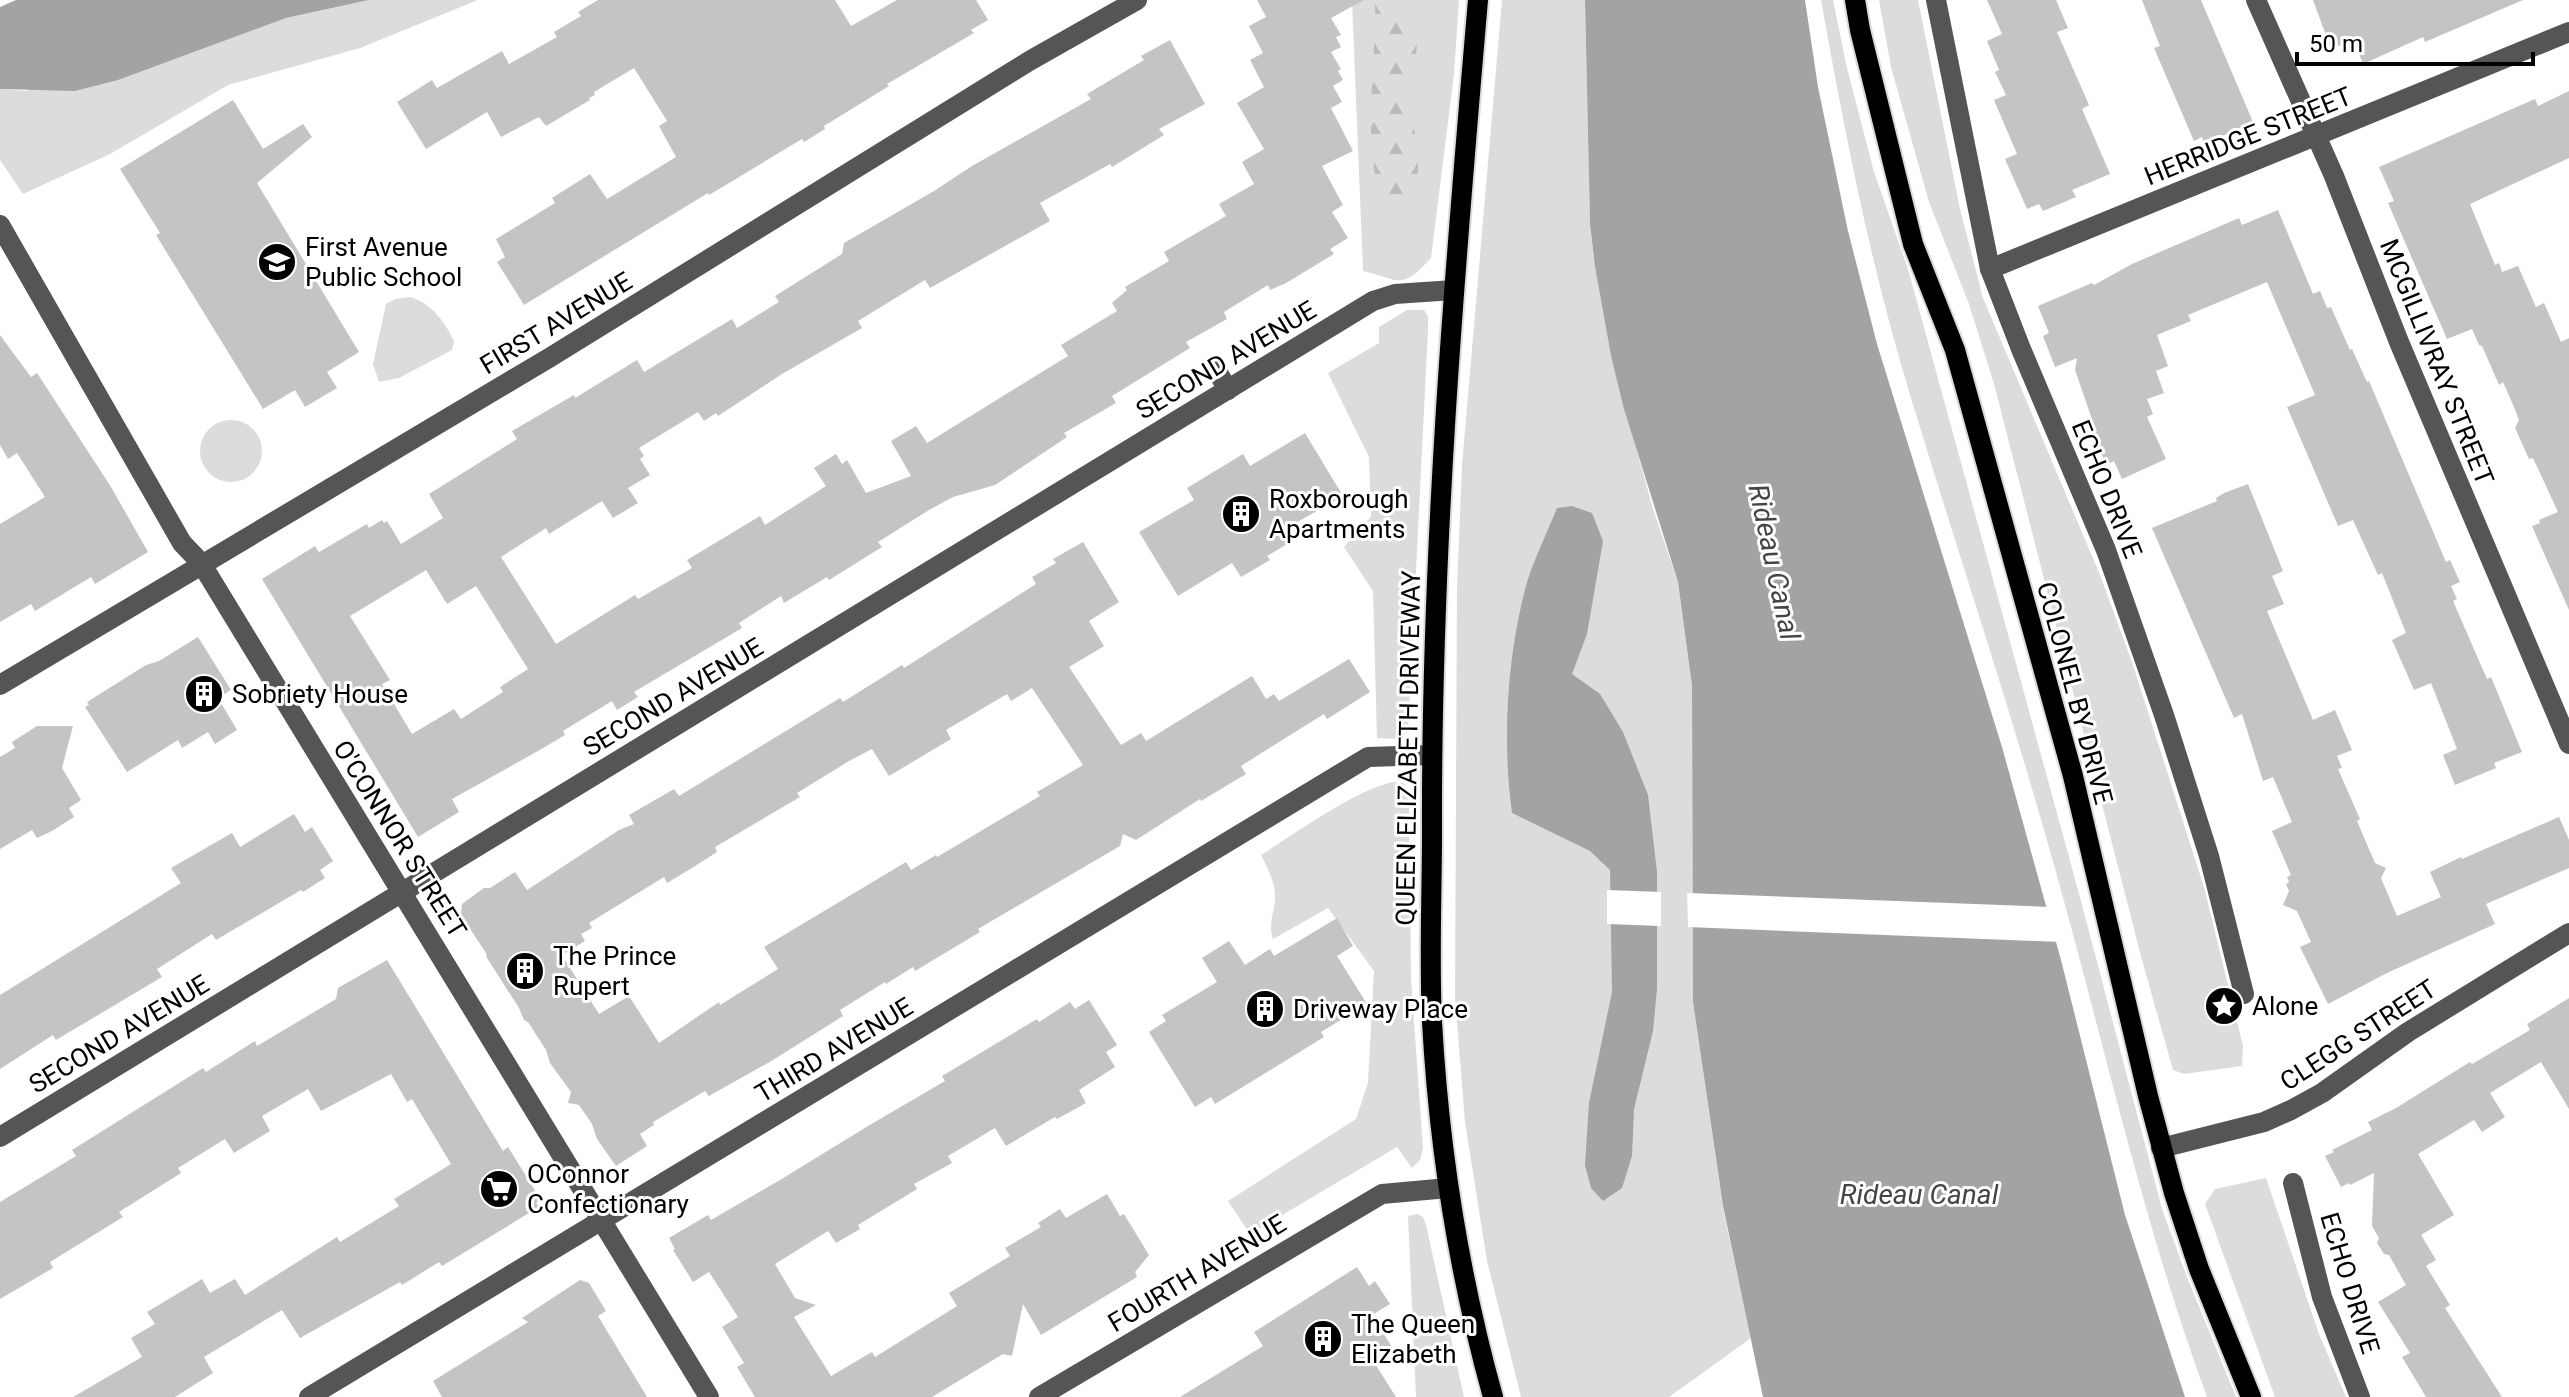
<svg xmlns="http://www.w3.org/2000/svg" width="2569" height="1397" font-family="Roboto,sans-serif">
<style>
.green{fill:#dcdcdc}
.forest{fill:url(#forest-firs)}
.water{fill:#a3a3a3}
.pier{fill:#fff}
.building{fill:#c4c4c4;fill-rule:evenodd}
.lines{fill:none;stroke-linecap:round;stroke-linejoin:round}
.major-casing{stroke:#dbdbdb;stroke-width:24}
.minor{stroke:#555;stroke-width:20}
.major{stroke:#000;stroke-width:20}
.labels{text-anchor:middle;dominant-baseline:central;stroke-width:6;stroke-linejoin:round;paint-order:stroke}
.street-label{font-size:26px;fill:#000;stroke:#fff}
.poi-label{font-size:26px;fill:#000;stroke:#fff;text-anchor:start}
.water-label{font-size:28px;font-style:italic;fill:#444;stroke:#fff}
</style>
<defs>
<pattern id="forest-firs" width="22" height="20" patternUnits="userSpaceOnUse" patternTransform="scale(2)"><rect width="22" height="20" fill="#dcdcdc"/><path d="M5 1l3.5 6h-7zM16 11l3.5 6h-7z" fill="#bbb"/></pattern>
</defs>
<rect width="100%" height="100%" fill="#fff"/>
<g class="green">
<polygon points="369,0 478,0 360,48 228,85 110,154 23,194 0,160 0,89 25,91 286,18"/>
<path d="M1352,0H1459L1454,74L1431,258C1401,291 1400,280 1363,271Z"/>
<polygon points="1502,0 1585,0 1590,224 1595,267 1611,356 1653,509 1678,582 1692,686 1693,1002 1724,1214 1751,1338 1669,1397 1521,1397 1487,1261 1465,1122 1455,997 1457,587 1462,465"/>
<path d="M1821,0H1833L1846,64L1874,172L1908,269L2081,901L2162,1209L2187,1277L2236,1397H2207C2138,1210 2098,1014 2042,823C2001,680 1954,540 1911,398C1871,268 1845,134 1821,0Z"/>
<polygon points="1879,0 1918,0 1960,209 1983,298 2100,575 2132,662 2204,887 2243,1046 2242,1066 2184,1074 2173,1070 2142,960 1994,384 1969,304 1929,202 1891,67"/>
<path d="M411,297C432,304 444,321 454,341L452,350L399,378L379,382L373,364L386,304L395,299Z"/>
<polygon points="1407,310 1424,310 1428,317 1428,330 1408,732 1398,739 1377,738 1373,591 1344,547 1371,517 1369,457 1328,373 1379,343 1379,327"/>
<circle cx="231" cy="451" r="31"/>
<path d="M1393,782L1404,783L1409,793L1411,979L1423,1148L1420,1160L1412,1168L1397,1147L1250,1234L1228,1201L1356,1119L1368,1083L1374,971L1328,908L1273,939C1268,926 1274,913 1275,899C1276,883 1268,869 1261,855C1296,833 1355,790 1393,782Z"/>
<polygon points="2266,1178 2319,1334 2346,1397 2275,1397 2205,1204 2215,1189"/>
<polygon points="1417,1214 1423,1217 1426,1225 1464,1397 1416,1397 1408,1216"/>
</g>
<path class="forest" d="M1375,0H1413C1407,15 1417,27 1417,43C1416,62 1411,81 1411,99C1412,135 1433,188 1398,212L1385,210C1359,144 1377,69 1375,0Z"/>
<g class="water">
<polygon points="16,0 369,0 286,18 118,80 75,91 0,89 0,7"/>
<polygon points="1585,0 1805,0 1818,87 1848,231 1877,344 2002,747 2061,960 2125,1215 2185,1397 1763,1397 1723,1206 1693,1002 1692,686 1678,582 1624,409 1611,356 1595,267 1590,224"/>
<path d="M1572,506L1592,513L1603,541L1587,634L1572,674L1600,694L1623,732L1648,795L1657,872V989L1653,1031L1634,1109L1632,1156L1622,1188L1603,1201L1591,1188L1585,1165L1589,1103L1612,992L1610,870L1590,851L1512,813C1502,739 1507,655 1527,582C1535,557 1547,533 1557,508Z"/>
</g>
<g class="pier">
<polygon points="1607,890 1661,892 1661,926 1607,924"/>
<polygon points="1687,893 2051,907 2060,942 1688,927"/>
</g>
<g class="building">
<polygon points="598,0 835,0 851,26 897,0 976,0 988,20 971,30 974,33 887,84 889,86 824,126 825,129 804,142 802,139 709,195 708,193 524,305 497,262 505,257 496,239 555,203 552,198 590,174 607,199 676,157 659,126 667,121 634,68 594,92 595,95 589,98 590,100 546,126 539,117 501,137 487,112 426,149 397,102 432,80 437,88 502,51 509,64 557,37 554,32 581,16 578,12"/>
<path d="M1257,0H1364L1331,18L1341,35L1336,37L1341,47L1331,52L1341,69L1338,71L1343,80L1333,86L1342,102L1331,108L1353,151L1322,166L1343,205L1332,212L1348,238L1330,249L1334,254L1286,283L1270,290L1268,285L1224,312L1227,319L1186,342L1190,348L1112,396L1116,403L1064,433L1067,437L995,485L953,497L929,510L878,542L882,547L829,580L827,577L784,603L781,596L739,623L742,628L634,692L638,697L617,710L612,701L563,731L565,735L538,751L452,799L459,812L418,837L262,579L315,546L319,552L367,524L369,528L382,520L384,523L387,521L401,544L443,518L429,494L517,439L512,431L574,395L575,398L637,360L644,372L732,319L737,328L779,302L775,296L842,254L844,243L934,191L972,166L1091,99L1087,94L1144,60L1141,56L1170,40L1205,104L1159,129L1164,135L1112,167L1110,164L1040,203L1050,221L930,288L925,280L858,321L862,328L782,374L718,416L716,413L704,421L698,412L639,448L644,456L640,459L650,475L628,488L638,503L613,518L602,501L549,534L546,528L501,557L556,644L635,595L638,599L692,568L687,560L760,516L765,525L826,486L814,468L836,454L842,464L847,460L866,493L911,476L891,441L916,426L927,443L1068,356L1061,345L1117,311L1112,303L1127,290L1125,287L1169,261L1164,252L1226,216L1219,204L1254,184L1242,162L1264,149L1237,103L1264,87L1250,60L1263,53L1249,26L1266,17ZM426,570L447,604L476,586L528,669L500,687L503,692L461,719L454,709L412,734L382,684L390,680L350,616Z"/>
<polygon points="1987,0 2056,0 2068,28 2057,32 2089,105 2082,109 2110,174 2072,190 2076,197 2043,211 2039,204 2027,209 2005,159 2017,154 1994,100 2006,95 1995,72 1999,70 1987,41 2002,34"/>
<polygon points="2142,0 2201,0 2253,122 2205,144 2202,137 2194,141 2154,48 2160,46"/>
<polygon points="2313,0 2523,0 2425,42 2423,37 2363,64 2358,51 2352,53 2348,42 2331,49"/>
<polygon points="2569,91 2569,158 2470,204 2495,265 2499,263 2502,272 2518,266 2536,307 2544,303 2561,342 2569,338 2569,610 2532,526 2540,523 2539,520 2558,512 2533,458 2529,459 2515,428 2519,420 2514,407 2503,382 2499,385 2482,346 2479,345 2472,329 2447,339 2388,203 2394,201 2379,167 2535,99 2538,106"/>
<polygon points="233,100 263,149 303,124 312,137 257,183 359,352 327,372 337,388 305,407 295,390 263,409 156,235 160,233 120,169"/>
<polygon points="2278,210 2313,294 2320,291 2327,308 2331,307 2350,350 2352,349 2367,382 2369,381 2446,562 2450,560 2460,582 2451,586 2457,599 2453,601 2487,679 2491,677 2522,752 2494,763 2496,768 2455,785 2443,755 2457,749 2431,683 2414,690 2392,640 2406,633 2382,573 2378,575 2353,520 2338,526 2287,407 2315,395 2267,282 2188,315 2191,321 2157,335 2168,366 2156,371 2164,393 2147,399 2153,414 2147,417 2166,459 2122,479 2114,461 2106,465 2089,423 2093,422 2075,370 2077,358 2055,367 2043,336 2049,333 2038,306 2092,283 2094,285 2132,264 2239,218 2242,225"/>
<polygon points="0,335 31,377 37,373 111,487 148,552 95,584 91,577 35,611 31,604 0,622 0,524 45,497 17,453 8,459 0,445"/>
<polygon points="1305,433 1343,496 1287,528 1294,540 1267,556 1270,560 1241,577 1232,563 1178,596 1139,532 1194,500 1187,488 1243,454 1250,466"/>
<polygon points="2248,484 2283,571 2272,576 2284,604 2267,611 2313,720 2335,710 2352,750 2337,756 2342,768 2338,769 2360,819 2357,821 2375,863 2386,868 2381,878 2397,916 2441,897 2430,872 2461,857 2462,859 2559,817 2569,840 2569,868 2486,904 2495,924 2387,973 2328,1004 2300,947 2311,942 2297,911 2283,905 2289,891 2286,884 2289,882 2287,877 2291,875 2272,831 2292,822 2273,777 2263,781 2242,714 2234,718 2152,528 2217,501 2216,498 2224,493"/>
<path d="M1083,542L1119,602L1089,621L1104,646L1069,667L1121,745L1141,733L1146,741L1252,676L1266,699L1274,694L1279,701L1349,659L1370,692L1327,719L1324,714L1271,747L1241,766L1246,774L1201,801L1200,799L1136,840L1123,834L1120,846L978,929L980,932L915,971L913,967L886,984L885,982L840,1010L843,1016L773,1060L709,1096L705,1091L653,1122L654,1125L640,1134L647,1146L616,1166L597,1139L592,1124L579,1105L568,1103L571,1092L550,1063L546,1050L528,1022L524,1020L519,1008L487,958L486,953L461,915L462,904L484,888H490L515,872L527,890L619,830L634,824L629,815L674,789L679,796L840,698L843,702L902,665L904,668L1036,584L1032,577L1056,563L1053,559ZM1032,688L1083,765L1037,792L1040,796L937,857L936,855L911,870L906,862L764,947L778,969L720,1005L719,1002L659,1043L629,996L599,1014L562,955L585,941L581,934L592,928L589,923L664,877L667,883L692,868L717,852L715,847L800,797L797,793L849,761L872,749L889,776L951,739L946,730L1007,694L1011,701Z"/>
<polygon points="198,637 231,690 218,698 237,730 215,744 208,732 182,748 178,740 127,772 85,707 89,705 87,702 146,665 159,661"/>
<polygon points="37,726 73,726 62,768 81,800 69,808 74,817 52,831 37,838 32,830 0,849 0,757 15,748 12,742"/>
<polygon points="294,814 305,832 312,827 333,861 320,870 325,878 303,892 301,890 216,940 212,934 157,969 162,977 56,1040 53,1035 0,1069 0,995 181,883 171,868 232,833 240,847"/>
<polygon points="1337,918 1353,946 1337,956 1367,1004 1321,1032 1324,1037 1215,1104 1211,1097 1195,1107 1149,1032 1166,1021 1162,1015 1217,982 1202,958 1229,941 1245,965 1270,949 1274,956"/>
<polygon points="387,960 503,1151 508,1147 541,1200 536,1203 539,1207 442,1266 439,1262 402,1285 400,1282 300,1338 282,1310 204,1357 213,1373 175,1397 73,1397 142,1357 131,1338 155,1324 147,1312 202,1279 210,1293 235,1279 245,1295 337,1237 340,1242 399,1206 394,1199 451,1164 412,1099 407,1102 391,1074 321,1111 308,1089 262,1116 270,1131 234,1153 225,1139 178,1168 181,1173 119,1212 123,1217 50,1262 53,1268 0,1299 0,1202 76,1156 72,1150 203,1068 206,1072 255,1041 257,1046 336,999 338,988"/>
<polygon points="2569,998 2569,1109 2541,1062 2490,1093 2505,1117 2482,1132 2474,1120 2418,1154 2454,1215 2421,1235 2436,1260 2426,1266 2450,1305 2445,1308 2502,1397 2426,1397 2402,1357 2410,1353 2378,1302 2406,1285 2389,1255 2384,1254 2377,1243 2379,1238 2372,1226 2374,1173 2350,1185 2349,1183 2341,1187 2325,1156 2334,1152 2332,1150 2372,1130 2368,1122 2396,1108 2470,1062 2472,1064 2530,1030 2527,1024"/>
<polygon points="1089,1000 1117,1045 1106,1052 1115,1067 1079,1090 1086,1103 1057,1119 1055,1117 1006,1146 995,1128 948,1156 952,1163 914,1184 917,1189 858,1225 860,1229 836,1243 828,1231 775,1264 795,1298 816,1305 794,1317 831,1376 872,1352 875,1357 957,1306 949,1293 1010,1256 1005,1248 1041,1227 1038,1223 1060,1209 1066,1218 1107,1194 1120,1216 1124,1214 1149,1255 1135,1272 1137,1277 1041,1335 1023,1304 1012,1356 1003,1354 932,1397 755,1397 737,1367 744,1363 722,1327 738,1317 709,1272 693,1282 673,1250 675,1249 669,1238 708,1215 711,1220 780,1180 868,1126 945,1081 942,1076 1037,1019 1039,1022 1070,1002 1075,1009"/>
<polygon points="1357,1267 1369,1286 1375,1281 1390,1304 1372,1315 1392,1347 1372,1359 1396,1397 1180,1397 1263,1346 1254,1332"/>
<polygon points="580,1280 589,1283 606,1311 598,1316 647,1397 442,1397 433,1381 528,1322 522,1318"/>
</g>
<g class="lines">
<g class="major-casing">
<g id="major">
<path d="M1478,0C1454,277 1431,553 1432,831C1432,894 1429,958 1432,1022C1439,1148 1459,1275 1493,1397"/>
<polyline points="1855,0 1860,30 1913,244 1955,350 2073,776 2148,1096 2174,1193 2199,1269 2251,1397"/>
</g>
</g>
<g class="minor">
<polyline points="1936,0 1990,269 2021,349 2106,550 2164,715 2209,856 2244,994"/>
<polyline points="2256,0 2334,176 2399,342 2569,744"/>
<polyline points="0,225 182,543 201,563 709,1397"/>
<polyline points="1990,269 2569,32"/>
<polyline points="1217,371 1228,390"/>
<polyline points="0,685 549,358 1031,60 1137,0"/>
<polyline points="0,1137 1373,301 1395,294 1454,290"/>
<polyline points="2161,1148 2264,1122 2291,1110 2322,1093 2408,1032 2569,933"/>
<polyline points="2293,1183 2322,1297 2360,1397"/>
<polyline points="309,1397 1368,757 1431,755"/>
<polyline points="1039,1397 1382,1194 1448,1188"/>
</g>
<use href="#major" class="major"/>
</g>
<defs>
<g id="school-disc" transform="scale(2)"><circle r="9.5" fill="#000" stroke="#fff"/><path d="M0-5L7-2L0 1L-7-2ZM-4 1L0 2.5L4 1V4Q0 6-4 4Z" fill="#fff"/></g>
<g id="building-disc" transform="scale(2)"><circle r="9.5" fill="#000" stroke="#fff"/><path d="M-4-6H4V6H1V3H-1V6H-4ZM-2.5-4.3h1.7v1.8h-1.7ZM.8-4.3h1.7v1.8H.8ZM-2.5-1h1.7V.8h-1.7ZM.8-1h1.7V.8H.8Z" fill="#fff"/></g>
<g id="sight-disc" transform="scale(2)"><circle r="9.5" fill="#000" stroke="#fff"/><path d="M0-6L1.8-2.2L6-1.7L2.9 1.2L3.7 5.4L0 3.3L-3.7 5.4L-2.9 1.2L-6-1.7L-1.8-2.2Z" fill="#fff"/></g>
<g id="supermarket-disc" transform="scale(2)"><circle r="9.5" fill="#000" stroke="#fff"/><path d="M-6-5.5h2.5l.6 2H6L4.5 2H-2.5L-4.4-4H-6ZM-1.5 3.2a1.3 1.3 0 1 0 .1 0ZM3 3.2a1.3 1.3 0 1 0 .1 0Z" fill="#fff"/></g>
</defs>
<g fill-rule="evenodd">
<use href="#school-disc" x="277" y="262"/>
<use href="#building-disc" x="1241" y="514"/>
<use href="#building-disc" x="204" y="694"/>
<use href="#building-disc" x="525" y="971"/>
<use href="#sight-disc" x="2224" y="1006"/>
<use href="#building-disc" x="1265" y="1009"/>
<use href="#supermarket-disc" x="499" y="1189"/>
<use href="#building-disc" x="1323" y="1339"/>
</g>
<g class="labels">
<g class="street-label">
<text transform="translate(2248 136) rotate(-22)">HERRIDGE STREET</text>
<text transform="translate(556 323) rotate(-31)">FIRST AVENUE</text>
<text transform="translate(1226 360) rotate(-31)">SECOND AVENUE</text>
<text transform="translate(2437 362) rotate(68)">MCGILLIVRAY STREET</text>
<text transform="translate(2107 489) rotate(68)">ECHO DRIVE</text>
<text transform="translate(2075 693) rotate(75)">COLONEL BY DRIVE</text>
<text transform="translate(673 697) rotate(-31)">SECOND AVENUE</text>
<text transform="translate(1408 748) rotate(-89)">QUEEN ELIZABETH DRIVEWAY</text>
<text transform="translate(400 839) rotate(58)">O'CONNOR STREET</text>
<text transform="translate(119 1034) rotate(-31)">SECOND AVENUE</text>
<text transform="translate(2358 1035) rotate(-33)">CLEGG STREET</text>
<text transform="translate(834 1050) rotate(-31)">THIRD AVENUE</text>
<text transform="translate(1197 1273) rotate(-31)">FOURTH AVENUE</text>
<text transform="translate(2350 1283) rotate(73)">ECHO DRIVE</text>
</g>
<g class="poi-label">
<text x="305" y="247">First Avenue<tspan x="305" dy="30">Public School</tspan></text>
<text x="1269" y="499">Roxborough<tspan x="1269" dy="30">Apartments</tspan></text>
<text x="232" y="694">Sobriety House</text>
<text x="553" y="956">The Prince<tspan x="553" dy="30">Rupert</tspan></text>
<text x="2252" y="1006">Alone</text>
<text x="1293" y="1009">Driveway Place</text>
<text x="527" y="1174">OConnor<tspan x="527" dy="30">Confectionary</tspan></text>
<text x="1351" y="1324">The Queen<tspan x="1351" dy="30">Elizabeth</tspan></text>
</g>
<g class="water-label">
<text transform="translate(1774 562) rotate(78)">Rideau Canal</text>
<text x="1919" y="1194">Rideau Canal</text>
</g>
</g>
<path d="M2297 52v12h236v-12" fill="none" stroke="#000000" stroke-width="4"/>
<text x="2309" y="52" font-size="24" fill="#000000" stroke="#ffffff" stroke-width="6" paint-order="stroke">50 m</text>
</svg>
